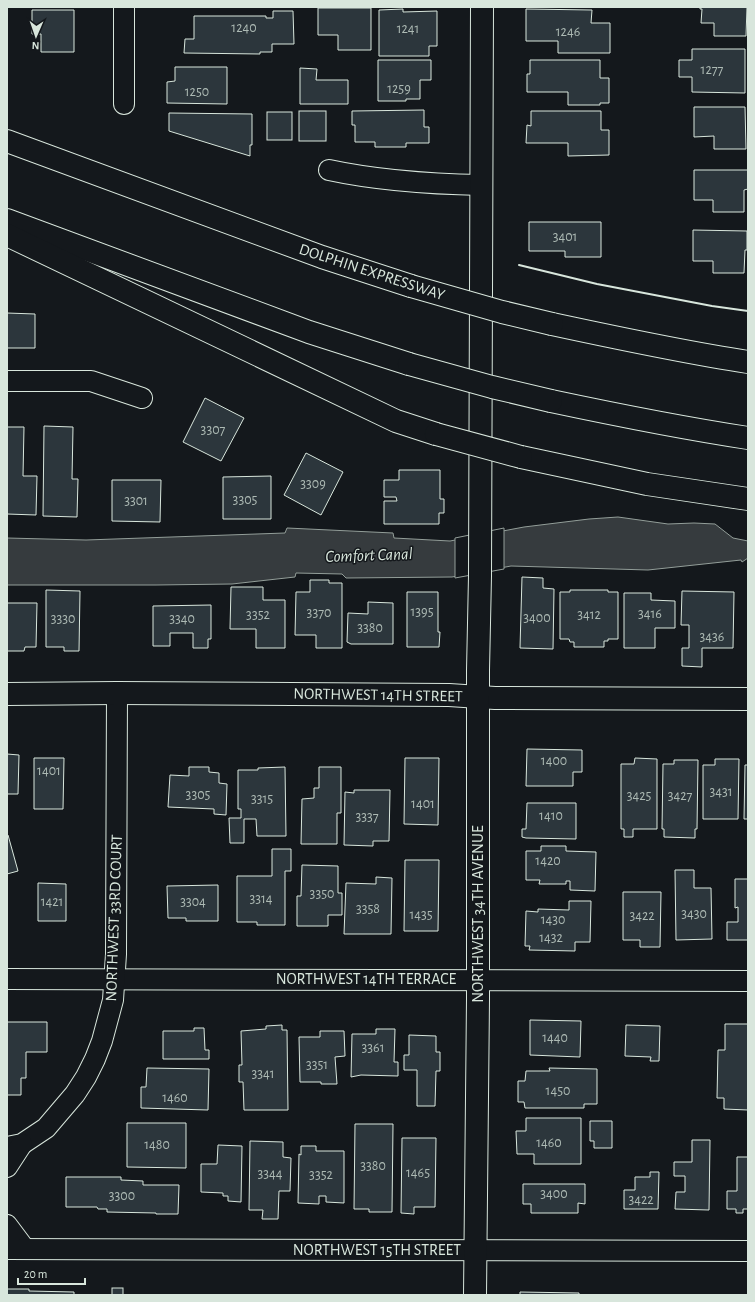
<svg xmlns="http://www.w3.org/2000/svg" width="755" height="1302" font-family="'Alegreya Sans',sans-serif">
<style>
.water{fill:#363b3e;stroke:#939e99}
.pier{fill:#14181c;stroke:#939e99}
.building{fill:#2c363c;stroke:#d8e6dc}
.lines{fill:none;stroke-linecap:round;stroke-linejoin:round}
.minor-casing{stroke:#d8e6dc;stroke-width:22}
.tertiary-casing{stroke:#d8e6dc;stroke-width:24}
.motorway-casing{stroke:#d8e6dc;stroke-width:24}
.minor{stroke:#14181c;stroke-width:20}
.tertiary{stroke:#14181c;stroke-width:22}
.motorway{stroke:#14181c;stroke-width:22}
.motorway-bridge-casing{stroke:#d8e6dc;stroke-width:24;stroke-linecap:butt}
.motorway-bridge{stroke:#14181c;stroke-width:22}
.wall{stroke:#d8e6dc;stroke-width:2}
.labels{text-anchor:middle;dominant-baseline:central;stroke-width:3;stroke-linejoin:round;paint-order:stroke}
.number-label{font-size:14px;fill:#adbab4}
.street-label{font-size:16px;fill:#d8e6dc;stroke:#14181c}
.water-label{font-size:17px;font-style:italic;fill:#d8e6dc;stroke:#14181c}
</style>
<rect width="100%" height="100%" fill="#14181c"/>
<polygon class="water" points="618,517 668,524 694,523 715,524 733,538 748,541 748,558 742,562 741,560 648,570 511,566 452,577 346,578 342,574 296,573 295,577 232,584 156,585 7,585 7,538 86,540 285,533 287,528 393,533 394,538 450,541 524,527 589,519"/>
<polygon class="pier" points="504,528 504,569 455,578 455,538"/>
<g class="building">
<polygon points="700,7 747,7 746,36 714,36 714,23 701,23 702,9 700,9"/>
<polygon points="318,8 371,8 371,50 338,50 338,35 318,35"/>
<polygon points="403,9 403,12 437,11 437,46 429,46 429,56 379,56 379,10"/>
<polygon points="526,9 592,10 591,23 610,23 610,53 558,53 558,41 526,41"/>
<polygon points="32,10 74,10 74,52 41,52 41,34 32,34"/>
<polygon points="273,11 293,11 294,44 272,44 272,52 260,52 260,54 184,53 185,39 194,39 194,16 266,16 266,18 273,18"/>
<polygon points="692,49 745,49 745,93 692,92 692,77 679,77 679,60 692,60"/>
<polygon points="378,60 431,60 431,80 420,80 420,99 406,99 406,101 378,101"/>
<polygon points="530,60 600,60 600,78 609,78 609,103 600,103 600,105 568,105 568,92 527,92 527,74 530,74"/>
<polygon points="175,67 227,67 227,104 167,103 167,82 175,81"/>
<polygon points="300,68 317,69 316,80 348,80 348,104 300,104"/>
<polygon points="694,107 745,107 746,149 714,149 714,136 694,137"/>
<polygon points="424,110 424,127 429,127 429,143 406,143 406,147 375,147 375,142 355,142 355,125 352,125 352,111"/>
<rect x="299" y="111" width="27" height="30"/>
<polygon points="531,111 601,111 601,130 609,130 609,155 568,156 568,143 526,143 527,125 531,126"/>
<rect x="267" y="112" width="25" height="28"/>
<polygon points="169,113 252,114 252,145 250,145 250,156 169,131"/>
<polygon points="694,170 748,170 748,189 744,190 744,212 713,212 713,200 694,200"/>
<polygon points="529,222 601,222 601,257 565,257 565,251 529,251"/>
<polygon points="693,230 747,231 747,250 745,250 744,273 713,273 713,261 693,261"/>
<polygon points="7,313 35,314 35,348 7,348"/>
<polygon points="205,398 244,418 221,461 183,442"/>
<polygon points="44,426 73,427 72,479 78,479 77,517 43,516"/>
<polygon points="7,427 24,427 23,476 37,476 36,515 7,514"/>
<polygon points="306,453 343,472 321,515 284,495"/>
<polygon points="399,470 440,470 440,499 444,499 444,513 439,513 439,524 384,524 384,501 397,501 396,497 384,497 384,480 399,480"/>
<polygon points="271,476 271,519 223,519 223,477"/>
<polygon points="112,480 161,480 160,522 112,521"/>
<polygon points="522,577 543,578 543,588 554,589 553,649 520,648"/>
<polygon points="310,580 329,580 329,583 342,583 342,648 316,648 316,635 295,635 296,592 310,592"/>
<polygon points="231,587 263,587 263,600 285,600 285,648 256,648 256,629 230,629"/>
<polygon points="46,590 80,591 79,651 64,651 64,647 46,647"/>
<polygon points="570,590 608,590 608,592 618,592 618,639 608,639 608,641 604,641 604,647 574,647 574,642 570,642 569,639 560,639 560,592 570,592"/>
<polygon points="682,591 734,592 733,648 702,648 702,667 682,666 682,648 689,648 689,625 681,625"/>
<polygon points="407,592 438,592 438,632 440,632 439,647 407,647"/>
<polygon points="624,593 651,593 651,600 675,601 675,628 655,628 655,648 624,648"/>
<polygon points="368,602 393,603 393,644 351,644 347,642 348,613 368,614"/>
<polygon points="7,603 37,603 36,647 25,647 24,651 7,651"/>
<polygon points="211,605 211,639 208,639 208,648 193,648 193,633 170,633 170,646 153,646 153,606"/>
<polygon points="527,749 582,750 582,772 573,772 573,786 526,786"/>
<polygon points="7,754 19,755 18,794 7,794"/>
<polygon points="34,758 64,758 63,809 34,809"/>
<polygon points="405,758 439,758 438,825 404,824"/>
<polygon points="635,758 657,759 657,829 633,829 633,837 624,837 624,829 621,829 621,764 634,764"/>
<polygon points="715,759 739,759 738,819 703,819 703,765 715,765"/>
<polygon points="674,760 698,760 697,829 695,829 695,838 664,837 664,829 662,829 663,764 674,764"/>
<polygon points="745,765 748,765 748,819 744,819"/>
<polygon points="189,767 209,767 209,772 219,773 219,783 227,784 226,815 214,814 214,809 168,807 170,775 189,776"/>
<polygon points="285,767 286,836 257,836 256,819 244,819 244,843 230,843 229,818 241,818 241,809 238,809 238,770 258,770 258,768"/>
<polygon points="319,767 341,767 341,813 337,813 337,844 301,844 302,799 314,798 314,788 319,788"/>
<polygon points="354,790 390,790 389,841 373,841 373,846 344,845 345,792 354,793"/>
<polygon points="527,803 576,803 576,839 526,838 522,837 522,829 526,829"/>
<polygon points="7,835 8,835 18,871 7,874"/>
<polygon points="541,846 566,846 566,851 596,852 595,891 570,890 570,881 566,881 566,884 539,884 540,880 526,880 526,851 541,851"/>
<polygon points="272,849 291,849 291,871 285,871 285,925 257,925 257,922 237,922 237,876 272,876"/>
<polygon points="405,860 439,860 438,931 404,931"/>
<polygon points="302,865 338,866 338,893 342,893 342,915 328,915 328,926 297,926 297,896 301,896"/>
<polygon points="675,870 694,870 694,888 711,888 712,939 676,940"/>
<polygon points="376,877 392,878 391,934 344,934 346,883 376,884"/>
<polygon points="735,879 748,879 748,940 727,940 727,922 738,922 738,907 735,908"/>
<polygon points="38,883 66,884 66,921 38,921"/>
<polygon points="218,885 218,921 186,921 186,918 168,918 167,886"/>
<polygon points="623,892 661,892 660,947 640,947 640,940 623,940"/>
<polygon points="569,901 591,901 590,942 575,942 575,951 529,950 530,946 525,946 526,911 538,912 538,909 569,910"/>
<polygon points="530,1020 581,1021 580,1057 530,1055"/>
<polygon points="7,1022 47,1022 47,1052 26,1052 26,1078 21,1078 21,1095 7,1095"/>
<polygon points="725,1024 748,1024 748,1110 724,1109 724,1098 717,1098 718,1050 725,1050"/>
<polygon points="282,1025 282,1030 287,1030 288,1110 244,1110 243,1082 239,1082 239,1065 242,1065 241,1031 266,1029 266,1026"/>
<polygon points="626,1025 660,1026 659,1061 650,1061 651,1057 625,1056"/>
<polygon points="194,1028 204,1028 205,1050 209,1050 209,1059 163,1059 163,1031 194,1031"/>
<polygon points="376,1029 395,1029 394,1062 398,1062 398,1076 361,1075 351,1077 352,1034 376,1034"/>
<polygon points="320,1031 344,1031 345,1056 335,1057 337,1084 321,1084 321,1082 300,1082 299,1037 320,1037"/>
<polygon points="409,1035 436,1036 436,1052 440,1052 440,1071 436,1071 435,1106 417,1106 417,1070 404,1070 404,1055 409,1055"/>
<polygon points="147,1068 209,1069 208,1110 141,1108 141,1087 146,1087"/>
<polygon points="549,1068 597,1069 597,1104 584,1104 584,1108 525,1108 524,1102 518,1102 518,1081 525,1081 526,1071 550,1071"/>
<polygon points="526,1118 581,1118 581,1164 534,1164 534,1154 517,1154 516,1131 526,1131"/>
<polygon points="590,1121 612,1121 612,1148 594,1148 594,1141 590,1141"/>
<polygon points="127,1123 186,1123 186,1168 127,1167"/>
<polygon points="355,1124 393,1124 392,1212 369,1212 369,1209 354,1209"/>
<polygon points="402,1138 436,1138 435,1207 414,1207 414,1214 401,1213"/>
<polygon points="692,1140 710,1140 709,1210 675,1209 676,1192 685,1192 685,1176 674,1176 674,1162 692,1162"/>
<polygon points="250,1141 283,1142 283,1157 291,1158 290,1191 279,1191 278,1219 262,1219 263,1210 249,1210"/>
<polygon points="218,1145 242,1146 241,1202 228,1201 228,1196 223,1196 223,1193 201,1192 201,1164 217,1164"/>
<polygon points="301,1146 316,1146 316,1151 344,1151 344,1203 326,1202 326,1196 319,1196 319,1204 298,1203 299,1154 301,1155"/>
<polygon points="737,1157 748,1157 748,1209 743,1209 743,1213 736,1213 736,1209 727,1209 727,1191 737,1191"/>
<polygon points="650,1172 659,1172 658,1209 624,1209 624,1190 635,1190 635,1177 650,1177"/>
<polygon points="66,1177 121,1177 121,1180 143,1181 143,1185 179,1185 178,1214 156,1214 156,1213 107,1212 107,1209 98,1209 97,1207 66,1207"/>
<polygon points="523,1184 585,1184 585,1204 578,1203 578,1213 531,1213 531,1204 523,1204"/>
<rect x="112" y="1288" width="11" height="7"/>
<polygon points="7,1289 29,1289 29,1291 74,1292 74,1295 7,1295"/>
<polygon points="520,1292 579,1293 579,1295 520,1295"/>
</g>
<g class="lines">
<g class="minor-casing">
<g id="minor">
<polyline points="124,104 124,7"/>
<path d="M329,170C380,181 429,184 481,185"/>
<polyline points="7,381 91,381 142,398"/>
<polyline points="7,979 748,981"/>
<polyline points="7,1147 22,1144 46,1128 75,1094 86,1077 95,1059 102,1041 113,1000 116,954 117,693"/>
<polyline points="7,1167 22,1144"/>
<polyline points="7,1225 25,1249"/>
<polyline points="7,1249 748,1251"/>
</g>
</g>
<g class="tertiary-casing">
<g id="tertiary">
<polyline points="7,694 117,693 449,695 495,698 748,699"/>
<polyline points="475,1295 478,999 478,670 480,576 482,7"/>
</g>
</g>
<g class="motorway-casing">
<g id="motorway">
<polyline points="7,141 322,257 411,286"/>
<polyline points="7,220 309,332 409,364"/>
<polyline points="7,235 396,421 436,434"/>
<path d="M552,324C617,338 682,352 748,362"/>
<path d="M551,401C617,415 682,428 748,438"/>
<polyline points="521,457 647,484 748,499"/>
</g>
</g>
<use href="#minor" class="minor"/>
<use href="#tertiary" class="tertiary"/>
<use href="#motorway" class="motorway"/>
<g class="motorway-bridge-casing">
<g id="motorway-bridge">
<polyline points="411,286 502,312 552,324"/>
<polyline points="409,364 492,387 551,401"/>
<polyline points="436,434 521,457"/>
</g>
</g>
<use href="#motorway-bridge" class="motorway-bridge"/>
<polyline class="wall" points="519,265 597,284 712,306 748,311"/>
</g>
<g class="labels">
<g class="number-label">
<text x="244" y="28">1240</text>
<text x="408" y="29">1241</text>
<text x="568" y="32">1246</text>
<text x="712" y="70">1277</text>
<text x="399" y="89">1259</text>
<text x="197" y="92">1250</text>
<text x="565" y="237">3401</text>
<text x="213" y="430">3307</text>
<text x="313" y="484">3309</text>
<text x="245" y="500">3305</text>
<text x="136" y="501">3301</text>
<text x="422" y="612">1395</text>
<text x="319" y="613">3370</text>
<text x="650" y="614">3416</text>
<text x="258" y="615">3352</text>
<text x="589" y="615">3412</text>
<text x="537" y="618">3400</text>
<text x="63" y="619">3330</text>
<text x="182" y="619">3340</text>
<text x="370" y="628">3380</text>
<text x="712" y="637">3436</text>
<text x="554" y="761">1400</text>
<text x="49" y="771">1401</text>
<text x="721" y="792">3431</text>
<text x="198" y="795">3305</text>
<text x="639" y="796">3425</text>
<text x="680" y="796">3427</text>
<text x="262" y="799">3315</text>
<text x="423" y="804">1401</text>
<text x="551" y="816">1410</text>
<text x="367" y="817">3337</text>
<text x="548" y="861">1420</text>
<text x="322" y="894">3350</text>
<text x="261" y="899">3314</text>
<text x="52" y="902">1421</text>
<text x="193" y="902">3304</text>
<text x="368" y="909">3358</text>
<text x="694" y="914">3430</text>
<text x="421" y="915">1435</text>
<text x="642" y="916">3422</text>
<text x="553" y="920">1430</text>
<text x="551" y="938">1432</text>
<text x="555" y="1038">1440</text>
<text x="373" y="1048">3361</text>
<text x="317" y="1065">3351</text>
<text x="263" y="1074">3341</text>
<text x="558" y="1091">1450</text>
<text x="175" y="1098">1460</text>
<text x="549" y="1143">1460</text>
<text x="157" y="1145">1480</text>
<text x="373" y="1166">3380</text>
<text x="418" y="1173">1465</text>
<text x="270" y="1174">3344</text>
<text x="321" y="1175">3352</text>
<text x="554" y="1194">3400</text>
<text x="122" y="1196">3300</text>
<text x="641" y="1200">3422</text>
</g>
<g class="street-label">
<text transform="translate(372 272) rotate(18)">DOLPHIN EXPRESSWAY</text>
<text transform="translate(378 695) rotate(1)">NORTHWEST 14TH STREET</text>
<text transform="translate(478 914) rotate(-90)">NORTHWEST 34TH AVENUE</text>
<text transform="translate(114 918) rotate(-88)">NORTHWEST 33RD COURT</text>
<text x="366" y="979">NORTHWEST 14TH TERRACE</text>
<text x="377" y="1250">NORTHWEST 15TH STREET</text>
</g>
<g class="water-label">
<text transform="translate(369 555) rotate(-2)">Comfort Canal</text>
</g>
</g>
<rect width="755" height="1302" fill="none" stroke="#d8e6dc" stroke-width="16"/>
<g transform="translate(36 36) rotate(182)" stroke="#14181c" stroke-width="3" paint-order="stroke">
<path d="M0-3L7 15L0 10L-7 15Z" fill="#d8e6dc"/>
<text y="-6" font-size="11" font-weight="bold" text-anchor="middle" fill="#d8e6dc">N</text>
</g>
<path d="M18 1278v6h67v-6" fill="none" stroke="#d8e6dc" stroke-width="2"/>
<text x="24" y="1278" font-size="12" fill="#d8e6dc" stroke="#14181c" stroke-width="3" paint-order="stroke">20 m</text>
</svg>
